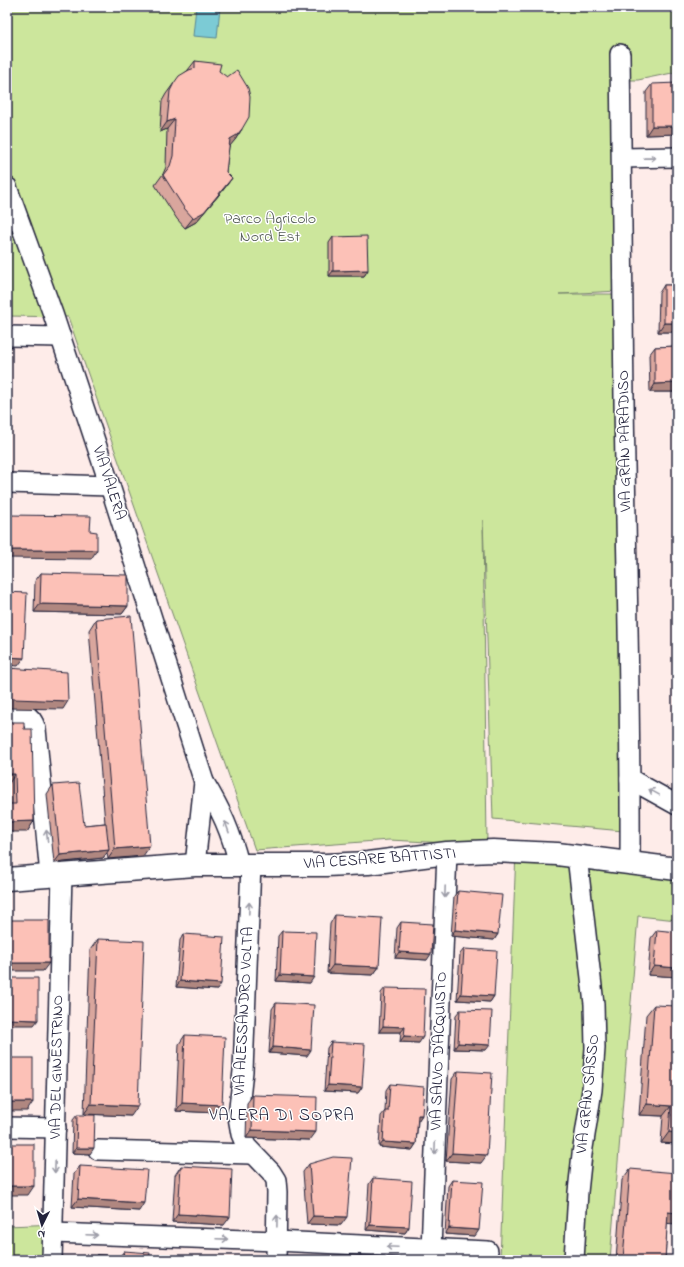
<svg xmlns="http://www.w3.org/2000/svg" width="684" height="1267" font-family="'Indie Flower',sans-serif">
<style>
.green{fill:#cce69c;stroke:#77846c}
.water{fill:#7bcbd5;stroke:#578797}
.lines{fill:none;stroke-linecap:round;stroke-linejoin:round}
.street-casing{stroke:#22223b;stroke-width:22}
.secondary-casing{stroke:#22223b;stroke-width:25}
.street{stroke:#fff;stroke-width:19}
.secondary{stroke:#fff;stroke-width:22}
.wall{fill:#d9a69d;stroke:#22223b}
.shaded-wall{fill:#b08780;stroke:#22223b}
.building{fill:#fcc1b7;stroke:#22223b}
.oneway{stroke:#9c9ca7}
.labels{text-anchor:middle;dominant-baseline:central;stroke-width:3;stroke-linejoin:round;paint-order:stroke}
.park-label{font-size:16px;fill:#555d58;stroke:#fff}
.street-label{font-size:16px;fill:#22223b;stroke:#fff}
.neighbourhood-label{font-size:17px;letter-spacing:1px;fill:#22223b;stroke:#fff}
</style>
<rect width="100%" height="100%" fill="#feece9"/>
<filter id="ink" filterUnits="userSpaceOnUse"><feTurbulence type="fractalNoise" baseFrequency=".025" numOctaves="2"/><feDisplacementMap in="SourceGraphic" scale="8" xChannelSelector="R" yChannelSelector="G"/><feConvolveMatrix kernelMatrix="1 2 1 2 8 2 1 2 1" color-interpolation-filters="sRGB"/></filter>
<g filter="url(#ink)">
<g class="green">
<polygon points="7,7 677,7 677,72 638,80 628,80 619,291 559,294 617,294 623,831 493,819 483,520 487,845 389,840 255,850 68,317 7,316"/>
<polygon points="516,851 677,866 677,920 638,916 610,1260 500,1260"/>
<polygon points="58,1224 58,1260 7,1260 7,1226"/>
</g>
<polygon class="water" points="196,7 220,7 217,38 193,36"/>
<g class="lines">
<g class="street-casing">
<g id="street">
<path d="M620,54C622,169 622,284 624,399C626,554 631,709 630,863"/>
<polyline points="622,158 677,157"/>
<path d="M7,187L53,314L110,486L204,782C221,810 231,832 239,864"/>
<polyline points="7,336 61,337"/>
<polyline points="7,483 110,486"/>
<path d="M7,712C22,712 31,713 36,729L50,875"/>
<polyline points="630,779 677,805"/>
<polyline points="251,864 243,1071 238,1117 241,1134 246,1146 271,1172 276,1180 277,1192 276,1260"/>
<polyline points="195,865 204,782"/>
<polyline points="7,1127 56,1128"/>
<polyline points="98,1150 252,1154"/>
<polyline points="53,1233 276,1241 488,1251"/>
<polyline points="431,1249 447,853"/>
<polyline points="52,1260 62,874"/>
<polyline points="574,1260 578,1192 582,1154 592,1090 595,1048 594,1004 577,856"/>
</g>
</g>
<g class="secondary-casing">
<polyline id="secondary" points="7,879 195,865 326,865 368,863 447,853 493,851 557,854 677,869"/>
</g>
<use href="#street" class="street"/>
<use href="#secondary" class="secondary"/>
</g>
<g class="wall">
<polygon points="195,61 219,71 242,129 235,140 229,146 226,172 232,178 224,189 196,222 185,228 177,219 155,185 163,174 166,167 167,129 160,132 162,101 166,94 174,83 188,70"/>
<polygon points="652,84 677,134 646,135 646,92"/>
<polygon points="333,237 368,270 364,276 329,276 329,243"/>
<polygon points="664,285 677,285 677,332 658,332 659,293"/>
<polygon points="677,346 677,392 650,392 649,355 655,347"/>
<polygon points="41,573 128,606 122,614 34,612 35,581"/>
<polygon points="96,619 143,856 108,859 107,853 103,858 54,863 47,794 53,785 84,825 105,823 89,630"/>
<polygon points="7,722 24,729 34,821 27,832 8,804 8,785 7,785"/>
<polygon points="458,891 498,934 494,940 451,936 454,896"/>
<polygon points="335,915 379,967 373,975 327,973 330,924"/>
<polygon points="401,922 427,960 395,958 397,928"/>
<polygon points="657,930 677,977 648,975 651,938"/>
<polygon points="282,931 310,983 276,981 278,936"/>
<polygon points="184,934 217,990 176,987 180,940"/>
<polygon points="98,939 131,1116 84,1114 90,950"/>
<polygon points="464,949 494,996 490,1002 457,1000 460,954"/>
<polygon points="385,988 419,1043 400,1042 401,1032 379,1032 381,993"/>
<polygon points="276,1003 307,1056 269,1053 272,1009"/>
<polygon points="654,1005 677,1144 661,1143 663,1116 639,1115 646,1015"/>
<polygon points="460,1010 486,1050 454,1049 456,1015"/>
<polygon points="185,1035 217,1113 176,1111 179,1044"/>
<polygon points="331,1042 362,1087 358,1093 324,1091 327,1048"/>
<polygon points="458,1071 481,1163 446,1161 452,1079"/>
<polygon points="390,1084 422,1115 418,1121 416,1144 412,1150 379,1147 381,1116 385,1111 386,1090"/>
<polygon points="253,1095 310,1140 246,1138 247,1103"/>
<polygon points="77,1115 90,1154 72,1153 73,1120"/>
<polygon points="309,1164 341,1225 307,1224 303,1172"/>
<polygon points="80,1166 139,1211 72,1207 74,1174"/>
<polygon points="181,1166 224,1225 172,1222 175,1175"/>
<polygon points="630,1169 667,1224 665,1260 616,1260 622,1180"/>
<polygon points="373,1178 409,1227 405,1233 366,1230 369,1184"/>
<polygon points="452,1180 475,1236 445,1234 448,1186"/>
<polygon points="124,1251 149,1260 81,1260 82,1259 94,1260 97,1255 120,1256"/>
</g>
<g class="shaded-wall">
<polygon points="175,119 167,129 160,132 167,122"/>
<polygon points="652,126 677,126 677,134 646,135"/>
<polygon points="242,129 235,140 230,146 222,149 230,139"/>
<polygon points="232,178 224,189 196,222 185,228 193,218"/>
<polygon points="368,270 364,276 329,276 333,271"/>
<polygon points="664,323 677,323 677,332 658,332"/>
<polygon points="677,383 677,392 650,392 655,384"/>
<polygon points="9,550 97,550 91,559 7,558 7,552"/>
<polygon points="40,604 128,606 122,614 34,612"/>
<polygon points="7,657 24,658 18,666 7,665"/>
<polygon points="7,697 68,701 63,709 8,708 7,707"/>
<polygon points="7,774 15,774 8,785 7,785"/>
<polygon points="34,821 27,832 7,832 7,822"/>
<polygon points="150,846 143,856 108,859 115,849"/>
<polygon points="109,850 103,858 54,863 60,855"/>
<polygon points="455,930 498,934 494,940 451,936"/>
<polygon points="399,952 431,954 427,960 395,958"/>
<polygon points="7,963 49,963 43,971 7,971"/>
<polygon points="333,965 379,967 373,975 327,973"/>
<polygon points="654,966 677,968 677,977 648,975"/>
<polygon points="280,975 314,977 310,983 276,981"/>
<polygon points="180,981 221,984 217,990 176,987"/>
<polygon points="461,994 494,996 490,1002 457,1000"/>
<polygon points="7,1019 38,1020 34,1025 7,1025"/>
<polygon points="383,1026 405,1027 401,1032 379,1032"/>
<polygon points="404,1036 423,1037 419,1043 400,1042"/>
<polygon points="458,1043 490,1045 486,1050 454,1049"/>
<polygon points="273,1047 311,1050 307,1056 269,1053"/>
<polygon points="328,1085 362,1087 358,1093 324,1091"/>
<polygon points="7,1102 33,1102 27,1111 7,1111"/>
<polygon points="182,1103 222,1105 217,1113 176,1111"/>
<polygon points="91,1104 138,1106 131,1116 84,1114"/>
<polygon points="647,1104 671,1106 663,1116 639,1115"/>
<polygon points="418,1115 422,1115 418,1121 414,1120"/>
<polygon points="252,1130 316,1132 310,1140 246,1138"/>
<polygon points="669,1132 677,1133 677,1144 661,1143"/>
<polygon points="383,1142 416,1144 412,1150 379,1147"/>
<polygon points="76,1148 94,1148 90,1154 72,1153"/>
<polygon points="452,1153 487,1155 481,1163 446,1161"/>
<polygon points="7,1186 34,1186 28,1195 7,1195"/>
<polygon points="78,1199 144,1203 139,1211 72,1207"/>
<polygon points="668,1212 677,1213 677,1224 661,1223"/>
<polygon points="178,1214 230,1217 224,1225 172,1222"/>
<polygon points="313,1216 347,1217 341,1225 307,1224"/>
<polygon points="370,1225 409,1227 405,1233 366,1230"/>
<polygon points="449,1228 479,1230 475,1236 445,1234"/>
</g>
<g class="building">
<polygon points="195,61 221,64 219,71 227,77 237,70 248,88 250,97 249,117 242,129 237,135 230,139 226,172 232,178 204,212 193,218 184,208 163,175 170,166 173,156 175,119 167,122 170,91 174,83 179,76 189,70 195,68"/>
<polygon points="677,83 677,126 652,126 652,84"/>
<polygon points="367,236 368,270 333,271 333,237"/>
<rect x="664" y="285" width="13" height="38"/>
<polygon points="677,346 677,383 655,384 655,347"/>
<polygon points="7,515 91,516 90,531 97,532 97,550 9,550 9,555 7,555"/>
<polygon points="41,573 128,575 128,606 40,604"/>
<polygon points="7,592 27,593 24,658 7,657"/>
<polygon points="131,616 150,846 115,849 96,619"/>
<polygon points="7,668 67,672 68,701 14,699 7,697"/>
<polygon points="7,722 24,722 24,729 32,729 34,821 7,822 7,804 16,804 15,774 7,774"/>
<polygon points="79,783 84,825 106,823 109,850 60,855 53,785"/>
<polygon points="458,891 502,895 498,934 455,930"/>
<polygon points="335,915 382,918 379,967 333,965"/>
<rect x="7" y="920" width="42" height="43"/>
<polygon points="401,922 433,924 431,954 399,952"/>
<polygon points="657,930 677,932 677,968 654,966"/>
<polygon points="282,931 316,932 314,977 280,975"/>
<polygon points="184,934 224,937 221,984 180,981"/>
<polygon points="98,939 144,941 138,1106 91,1104"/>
<polygon points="464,949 497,951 494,996 461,994"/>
<polygon points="7,978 38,978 38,1020 7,1019"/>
<polygon points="385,988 425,989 423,1037 404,1036 405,1027 383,1026"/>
<polygon points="276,1003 314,1005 311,1050 273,1047"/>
<polygon points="654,1005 677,1006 677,1133 669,1132 671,1106 647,1104"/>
<polygon points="460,1010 492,1011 490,1045 458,1043"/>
<polygon points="185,1035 225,1037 222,1105 182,1103"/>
<polygon points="331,1042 365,1044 362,1087 328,1085"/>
<rect x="7" y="1058" width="26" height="44"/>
<polygon points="458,1071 492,1073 487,1155 452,1153"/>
<polygon points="390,1084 424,1087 422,1115 418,1115 416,1144 383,1142 385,1111 388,1111"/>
<polygon points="253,1095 317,1097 316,1132 252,1130"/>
<polygon points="77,1115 95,1115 94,1148 76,1148"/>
<rect x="7" y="1144" width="27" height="42"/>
<polygon points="333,1157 352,1158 347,1217 313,1216 309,1164"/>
<polygon points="80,1166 147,1170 144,1203 78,1199"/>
<polygon points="181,1166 232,1169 230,1217 178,1214"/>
<polygon points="630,1169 677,1173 677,1213 668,1212 665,1260 623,1260"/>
<polygon points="373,1178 412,1181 409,1227 370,1225"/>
<polygon points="452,1180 483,1182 479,1230 449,1228"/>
<polygon points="124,1251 150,1253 149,1260 97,1260 97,1255 123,1256"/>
<polygon points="185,1258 223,1260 185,1260"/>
<polygon points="82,1259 95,1260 82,1260"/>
</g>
<defs><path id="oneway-shaft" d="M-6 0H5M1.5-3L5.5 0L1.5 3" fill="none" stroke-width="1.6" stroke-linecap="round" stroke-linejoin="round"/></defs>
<g class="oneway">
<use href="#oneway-shaft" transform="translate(650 158) rotate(-1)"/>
<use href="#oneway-shaft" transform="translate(654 792) rotate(-151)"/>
<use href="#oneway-shaft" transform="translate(227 827) rotate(-110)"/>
<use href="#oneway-shaft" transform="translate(47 836) rotate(-96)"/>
<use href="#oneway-shaft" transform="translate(445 892) rotate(92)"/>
<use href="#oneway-shaft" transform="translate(249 908) rotate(-88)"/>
<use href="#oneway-shaft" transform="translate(435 1148) rotate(92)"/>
<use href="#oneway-shaft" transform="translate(55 1167) rotate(92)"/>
<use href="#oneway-shaft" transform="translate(277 1221) rotate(-89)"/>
<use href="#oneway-shaft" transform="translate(92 1235) rotate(2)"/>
<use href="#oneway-shaft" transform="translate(222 1239) rotate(2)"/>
<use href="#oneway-shaft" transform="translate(392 1247) rotate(-177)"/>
</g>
</g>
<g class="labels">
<g class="park-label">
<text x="270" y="219">Parco Agricolo<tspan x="270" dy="18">Nord Est</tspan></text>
</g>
<g class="street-label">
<text transform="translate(625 441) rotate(-91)">VIA GRAN PARADISO</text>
<text transform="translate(109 483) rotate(72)">VIA VALERA</text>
<text transform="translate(380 859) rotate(-4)">VIA CESARE BATTISTI</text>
<text transform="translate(244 1011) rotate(-87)">VIA ALESSANDRO VOLTA</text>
<text transform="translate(439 1051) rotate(-88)">VIA SALVO D'ACQUISTO</text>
<text transform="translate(57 1067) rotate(-89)">VIA DEL GINESTRINO</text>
<text transform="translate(588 1094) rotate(-84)">VIA GRAN SASSO</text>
</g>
<g class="neighbourhood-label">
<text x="282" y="1115">VALERA DI SOPRA</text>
</g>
</g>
<rect width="684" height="1267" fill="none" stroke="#fff" stroke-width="24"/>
<rect x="12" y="12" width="660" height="1243" fill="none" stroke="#22223b" stroke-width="1.5" filter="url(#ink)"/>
<g transform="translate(42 1225) rotate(185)" stroke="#ffffff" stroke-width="3" paint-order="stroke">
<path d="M0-3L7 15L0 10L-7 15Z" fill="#22223b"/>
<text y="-6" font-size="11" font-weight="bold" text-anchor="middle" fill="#22223b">N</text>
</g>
</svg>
